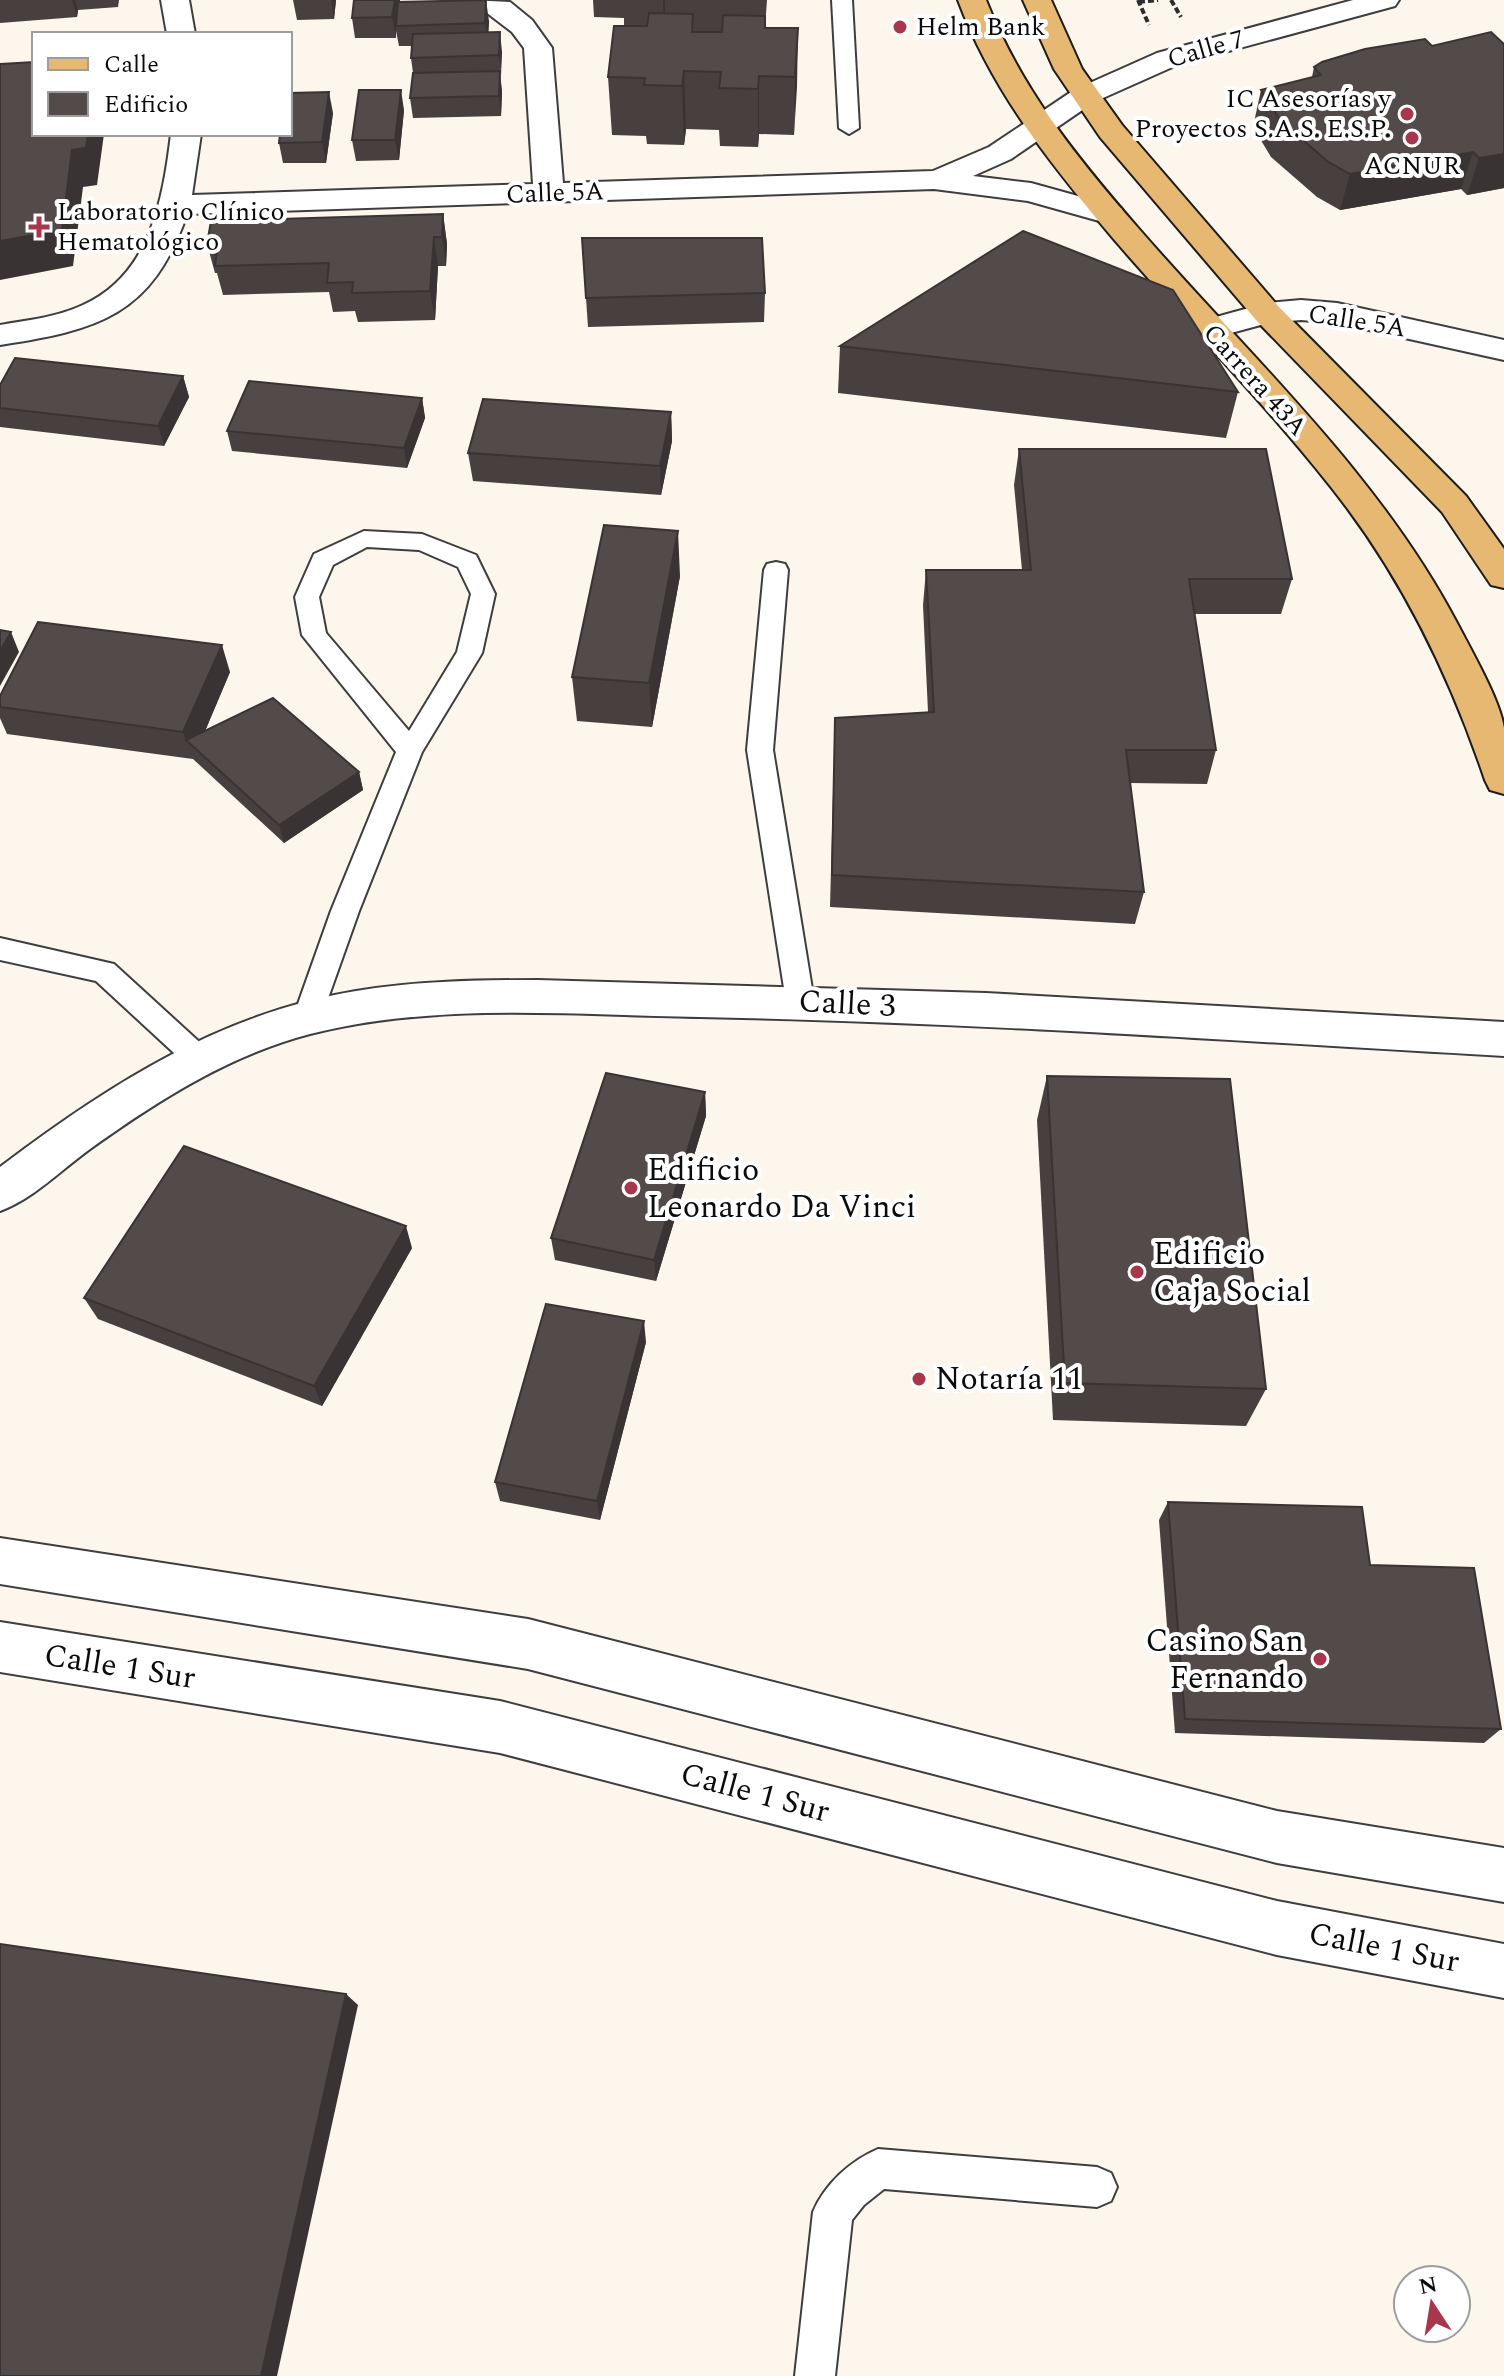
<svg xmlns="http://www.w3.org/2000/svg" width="1504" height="2376" font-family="Spectral,serif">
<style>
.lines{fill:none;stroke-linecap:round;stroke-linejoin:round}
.service-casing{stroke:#3e3e3e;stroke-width:4}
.minor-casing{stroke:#3e3e3e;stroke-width:4}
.tertiary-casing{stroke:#3e3e3e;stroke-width:4}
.primary-casing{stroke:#1c1c1c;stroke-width:4}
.path{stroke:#2d2d2d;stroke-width:4;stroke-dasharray:6 3;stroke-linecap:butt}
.service{fill:#fff;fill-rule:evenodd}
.minor{fill:#fff;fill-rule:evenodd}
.tertiary{fill:#fff;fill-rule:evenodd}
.primary{fill:#e7b871;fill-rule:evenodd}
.wall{fill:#47403f}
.shaded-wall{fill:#393433}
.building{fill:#524b49;stroke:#393433;stroke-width:2}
.poi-dot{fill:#a8364d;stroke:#fff;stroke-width:3}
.labels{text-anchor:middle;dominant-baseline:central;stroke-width:8;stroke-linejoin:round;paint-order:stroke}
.far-poi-label{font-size:26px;fill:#0b0b0b;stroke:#fff;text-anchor:start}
.far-street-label{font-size:26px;fill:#0b0b0b;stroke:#fff}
.street-label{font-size:32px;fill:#0b0b0b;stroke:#fff}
.poi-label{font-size:32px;fill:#0b0b0b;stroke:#fff;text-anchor:start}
</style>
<rect width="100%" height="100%" fill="#fcf6ec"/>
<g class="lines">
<g class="service-casing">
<g id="service">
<polygon points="832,0 852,0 859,128 849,134 839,128"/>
<path d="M364,531L422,534L476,555L495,594L482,653L422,752L359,911L321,1018L317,1026L307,1030L297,1026L293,1018L331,911L396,752L302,635L295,597L314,554ZM367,547L419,550L458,567L471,594L457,652L409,731L326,633L319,597L333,565Z"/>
<polygon points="776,562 785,564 788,570 773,750 814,1001 810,1009 800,1012 790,1009 786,1001 747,750 764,570 767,564"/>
<polygon points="0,938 114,964 207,1049 211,1057 207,1065 197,1069 187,1065 96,981 0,960"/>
<path d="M878,2149L1097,2167L1111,2173L1117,2187L1111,2201L1097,2207L884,2189L864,2205L852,2220L835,2376H795L813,2212C825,2184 850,2161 878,2149Z"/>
</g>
</g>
<g class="minor-casing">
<g id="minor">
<polygon points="161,0 189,0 195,34 167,34"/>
<path d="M470,0L510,2L532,20L552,48L563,183L933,171L989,147L1074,90L1157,53L1353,0H1399L1395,6L1177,65L1094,102L1011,159L973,176L1031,183L1121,208L1125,215L1121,222L1110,224L1028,201L934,189L187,214C152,316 98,330 0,345V325C28,320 58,317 83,305C150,275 163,200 171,134H201L192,195L533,184L524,48L512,32Z"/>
<polygon points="1301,300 1337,303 1504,340 1504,360 1337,323 1301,320 1268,323 1209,339 1198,336 1193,329 1198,322 1267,303"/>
</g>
</g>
<g class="tertiary-casing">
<g id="tertiary">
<path d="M538,980L986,993L1504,1022V1056C1236,1041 968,1022 700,1017C571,1015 436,1002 310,1034C229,1055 157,1101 90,1149C61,1170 33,1199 0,1211V1167C108,1085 221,1013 356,991C416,981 477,980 538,980Z"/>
<polygon points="0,1538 528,1619 1277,1811 1504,1848 1504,1902 1277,1863 528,1669 0,1584"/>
<polygon points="0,1622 500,1701 1277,1901 1504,1944 1504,1998 1277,1955 500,1753 0,1672"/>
</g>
</g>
<g class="primary-casing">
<g id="primary">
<path d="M958,0H986C1021,89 1077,158 1139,229C1250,357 1378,473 1457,623C1471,650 1500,700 1504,728C1504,749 1504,773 1504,794L1490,790L1485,780C1449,673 1401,575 1331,487C1262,400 1184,321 1112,237C1050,163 992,91 958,0Z"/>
<polygon points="1023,0 1051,0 1082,69 1122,125 1278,306 1466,496 1504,549 1504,588 1491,585 1442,512 1256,320 1100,137 1054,69"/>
</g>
</g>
<g class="path">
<polyline points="1138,0 1149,25"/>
<polyline points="1171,0 1181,17"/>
<polyline points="1139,2 1158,0"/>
</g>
<use href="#service" class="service"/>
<use href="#minor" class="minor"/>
<use href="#tertiary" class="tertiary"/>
<use href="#primary" class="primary"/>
</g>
<g class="wall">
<polygon points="0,0 119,0 118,7 78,10 77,17 0,23"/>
<polygon points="293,0 336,0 334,19 297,20"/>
<polygon points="354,0 400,0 400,2 489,21 488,32 502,52 500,76 502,92 501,116 413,118 410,98 413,73 411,58 412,46 399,46 396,31 396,38 355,38 352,18"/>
<polygon points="593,0 767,0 765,28 798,28 794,135 759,134 758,147 720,146 719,130 686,129 684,145 647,144 646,136 612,135 608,77 624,26 624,18 594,17"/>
<polygon points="1504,44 1504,188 1467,195 1461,189 1340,210 1317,197 1271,157 1253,127 1261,90 1312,77 1314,67 1432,46"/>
<polygon points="404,110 399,160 356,161 352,140"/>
<polygon points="333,113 326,163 283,163 279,143"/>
<polygon points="443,214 447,244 446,266 438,266 435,320 358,322 355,311 333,312 329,292 223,295 217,273 215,273 207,244"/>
<polygon points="765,293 764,322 588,327 586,298"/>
<polygon points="840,346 1238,392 1226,438 838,393"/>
<polygon points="183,376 189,397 164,446 0,427 0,385"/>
<polygon points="422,398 425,418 407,468 232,451 227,431"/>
<polygon points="671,412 672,441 661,495 473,481 468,453"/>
<polygon points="1019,449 1292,579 1281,614 1195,614 1216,750 1207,784 1130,783 1144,892 1135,924 830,907 835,718 928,712 923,605 926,570 1022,570 1014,485"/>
<polygon points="680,576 652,727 577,721 572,677"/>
<polygon points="230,672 205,731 359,772 363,790 284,843 193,759 7,734 0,718 0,696"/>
<polygon points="1047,1076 1266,1389 1246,1426 1053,1420 1037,1120"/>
<polygon points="705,1092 706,1116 656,1281 555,1260 551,1238"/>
<polygon points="412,1248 322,1406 98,1319 84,1298"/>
<polygon points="646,1342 600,1520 500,1501 495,1482"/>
<polygon points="1168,1502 1370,1565 1501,1729 1484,1743 1175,1733 1159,1520"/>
</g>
<g class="shaded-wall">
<polygon points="72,0 75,0 78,10 77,17"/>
<polygon points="331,0 336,0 334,19"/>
<polygon points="395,0 400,0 397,26 396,26 396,38 392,17"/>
<polygon points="486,0 489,21 488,44 485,23"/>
<polygon points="663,0 665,0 665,19 664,33"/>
<polygon points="798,28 797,87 794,135 795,77"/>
<polygon points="500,32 502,52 501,76 499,55"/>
<polygon points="500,71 502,92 501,116 499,96"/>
<polygon points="684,71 686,129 684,145 682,86"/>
<polygon points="759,76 759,134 758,147 758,89"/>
<polygon points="401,90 404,110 399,160 395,140"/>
<polygon points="329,92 333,113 326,163 322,142"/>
<polygon points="88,134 104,134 97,185 83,187 73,266 0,280 0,241 72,150"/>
<polygon points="1473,152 1461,189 1340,210 1350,174"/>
<polygon points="1504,154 1504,188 1467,195 1479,158"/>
<polygon points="443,214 447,244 446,266 442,237"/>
<polygon points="434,237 438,266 435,320 430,291"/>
<polygon points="183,376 189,397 164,446 158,426"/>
<polygon points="422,398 425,418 407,468 404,448"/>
<polygon points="671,412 672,441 661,495 660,466"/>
<polygon points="678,531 680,576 652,727 649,683"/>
<polygon points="11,632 19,652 0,686 0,651"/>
<polygon points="222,645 230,672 197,750 186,740 193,759 183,732"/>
<polygon points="359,772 363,790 284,843 279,825"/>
<polygon points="705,1092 706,1116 656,1281 654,1260"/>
<polygon points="406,1226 412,1248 322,1406 314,1386"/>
<polygon points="644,1321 646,1342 600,1520 597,1501"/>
<polygon points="346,1994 358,2005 277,2376 261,2376"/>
</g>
<g class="building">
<polygon points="354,0 395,0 392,17 352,18"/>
<polygon points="486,0 485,23 396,26 398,2"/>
<polygon points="649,13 693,14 692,32 722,32 723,15 765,16 765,28 798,28 795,77 759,76 758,89 719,88 721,72 684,71 682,86 644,85 645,78 608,77 614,26 647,26"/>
<polygon points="500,32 499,55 411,58 413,34"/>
<polygon points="1491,32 1504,44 1504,154 1479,158 1473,152 1350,174 1327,161 1280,120 1261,90 1321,75 1314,67 1322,62 1365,49 1425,39 1432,46"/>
<polygon points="34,62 34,134 88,134 86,148 72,150 62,230 0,241 0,64"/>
<polygon points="500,71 499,96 410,98 413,73"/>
<polygon points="359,90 401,90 395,140 352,140"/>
<polygon points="329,92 322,142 279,143 280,134 290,134 290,93"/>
<polygon points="443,214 442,237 434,237 430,291 352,293 353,282 327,283 329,263 215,266 218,243 207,244 211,221"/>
<polygon points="1023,231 1173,290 1238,392 840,346"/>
<polygon points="582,238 762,238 765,293 586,298"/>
<polygon points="15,358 183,376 158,426 0,408 0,385"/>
<polygon points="249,381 422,398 404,448 227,431"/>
<polygon points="483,399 671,412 660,466 468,453"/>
<polygon points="1019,449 1266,449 1292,579 1189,579 1216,750 1126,750 1144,892 832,875 835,718 934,712 926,570 1031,570"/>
<polygon points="604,525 678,531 649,683 572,677"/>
<polygon points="38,622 222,645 183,732 0,707 0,696"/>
<polygon points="0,630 11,632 0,651"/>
<polygon points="273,698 359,772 279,825 186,740"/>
<polygon points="606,1073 705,1092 654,1260 551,1238"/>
<polygon points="1047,1076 1230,1079 1266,1389 1065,1383"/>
<polygon points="184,1146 406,1226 314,1386 84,1298"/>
<polygon points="546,1304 644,1321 597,1501 495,1482"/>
<polygon points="1168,1502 1362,1507 1370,1565 1474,1568 1501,1729 1185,1719"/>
<polygon points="0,1944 346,1994 261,2376 0,2376"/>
</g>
<g class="poi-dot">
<circle cx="900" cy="27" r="8"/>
<circle cx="1407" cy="114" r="8"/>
<circle cx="1412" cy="138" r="8"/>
<path d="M35 215h8v8h8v8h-8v8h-8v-8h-8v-8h8z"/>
<circle cx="631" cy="1188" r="8"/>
<circle cx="1137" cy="1272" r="8"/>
<circle cx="919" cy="1379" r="8"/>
<circle cx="1320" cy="1659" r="8"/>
</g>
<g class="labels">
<g class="far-poi-label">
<text x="916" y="27">Helm Bank</text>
<text x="1391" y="99" text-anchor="end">IC Asesorías y<tspan x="1391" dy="30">Proyectos S.A.S. E.S.P.</tspan></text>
<text x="1412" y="166" text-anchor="middle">ACNUR</text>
<text x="57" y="212">Laboratorio Clínico<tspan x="57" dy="30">Hematológico</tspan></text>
</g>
<g class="far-street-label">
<text transform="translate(1206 49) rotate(-16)">Calle 7</text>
<text transform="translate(555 193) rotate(-2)">Calle 5A</text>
<text transform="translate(1357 321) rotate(9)">Calle 5A</text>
<text transform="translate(1255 380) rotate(48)">Carrera 43A</text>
</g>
<g class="street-label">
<text transform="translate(847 1004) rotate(3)">Calle 3</text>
<text transform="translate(120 1667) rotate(9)">Calle 1 Sur</text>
<text transform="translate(755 1793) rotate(15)">Calle 1 Sur</text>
<text transform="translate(1384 1948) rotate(11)">Calle 1 Sur</text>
</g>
<g class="poi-label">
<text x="647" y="1170">Edificio<tspan x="647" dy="37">Leonardo Da Vinci</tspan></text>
<text x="1153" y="1254">Edificio<tspan x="1153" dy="37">Caja Social</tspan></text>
<text x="935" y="1379">Notaría 11</text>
<text x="1304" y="1641" text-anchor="end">Casino San<tspan x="1304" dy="37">Fernando</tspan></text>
</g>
</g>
<rect x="32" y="32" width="260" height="104" fill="#ffffff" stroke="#9d9d9d" stroke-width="2"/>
<rect x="48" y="58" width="40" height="12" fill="#e7b871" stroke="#9d9d9d" stroke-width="2"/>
<text x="104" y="72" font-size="24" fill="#0b0b0b">Calle</text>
<rect x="48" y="92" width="40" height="24" fill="#524b49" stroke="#9d9d9d" stroke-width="2"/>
<text x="104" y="112" font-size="24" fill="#0b0b0b">Edificio</text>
<g transform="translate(1432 2304) rotate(348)"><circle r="38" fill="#ffffff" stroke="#9d9d9d" stroke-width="2"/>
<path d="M0-6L14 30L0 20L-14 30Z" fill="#a8364d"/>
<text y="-12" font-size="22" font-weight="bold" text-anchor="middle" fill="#0b0b0b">N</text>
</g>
</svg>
